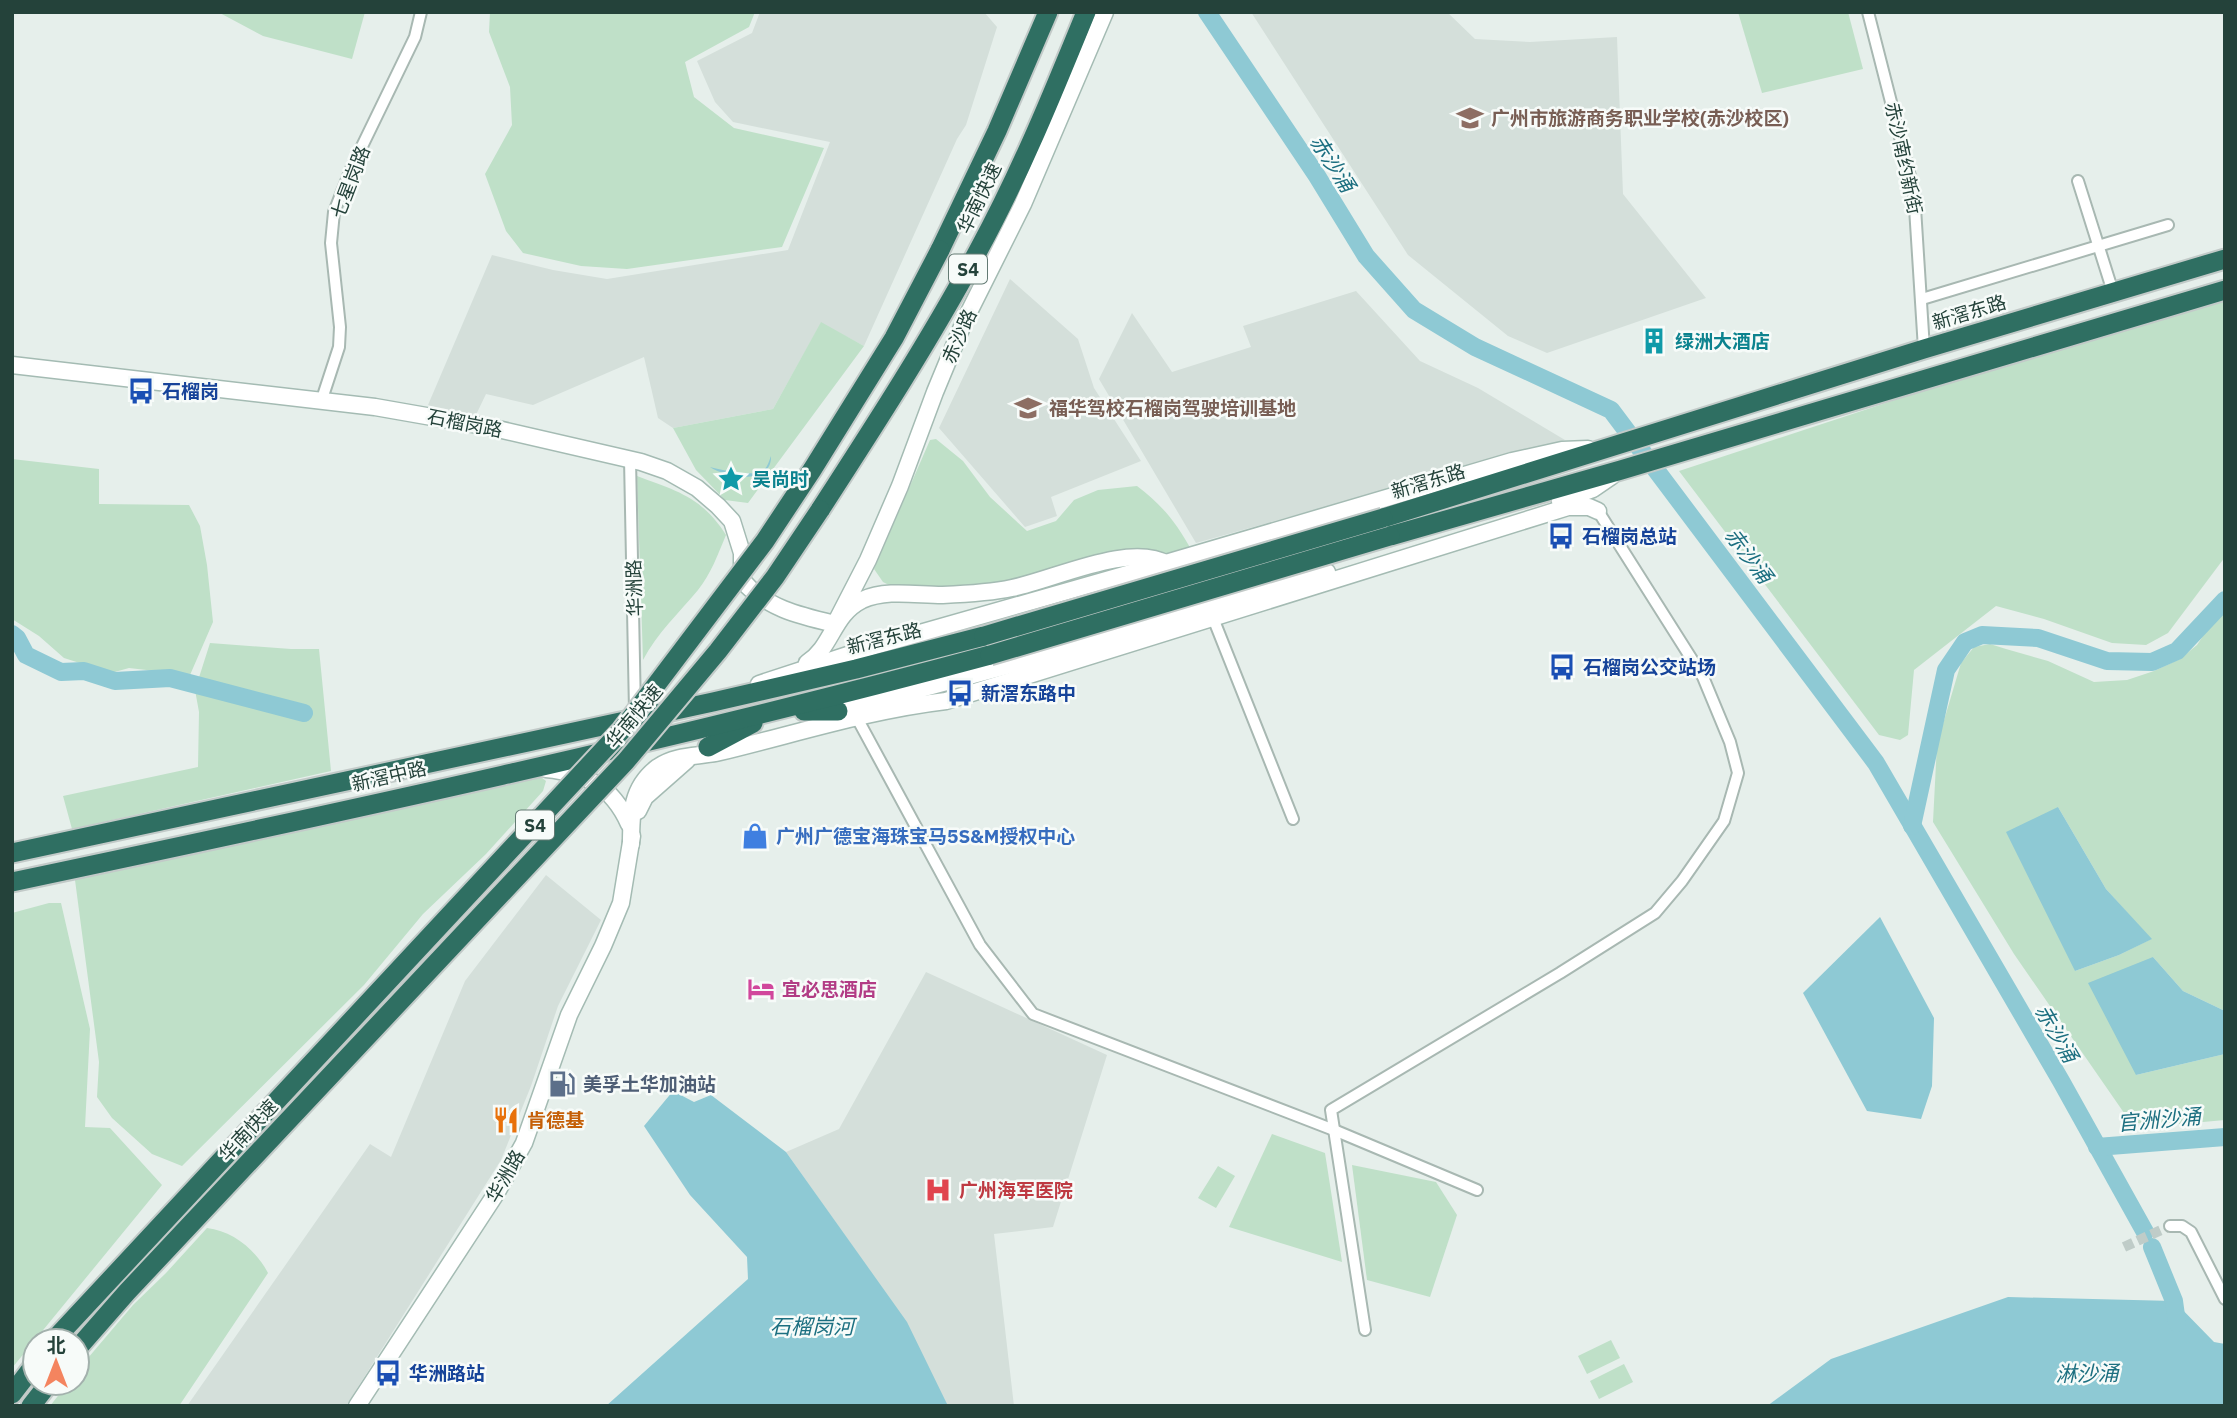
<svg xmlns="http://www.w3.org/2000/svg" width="2237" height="1418" font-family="'IBM Plex Sans','Noto Sans SC',sans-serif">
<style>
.built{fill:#d4dfda}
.green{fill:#bfe0c8;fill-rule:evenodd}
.water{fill:#8ec9d4}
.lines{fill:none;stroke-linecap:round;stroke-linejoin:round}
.river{stroke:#8ec9d4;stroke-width:18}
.street-tunnel{stroke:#bfccc8;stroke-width:10;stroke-dasharray:10 5;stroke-linecap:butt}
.street-casing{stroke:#a8b8b2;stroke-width:14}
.secondary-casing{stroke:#a4bbb3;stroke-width:19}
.highway-casing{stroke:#c2cac8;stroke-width:23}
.street{stroke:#fff;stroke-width:10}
.secondary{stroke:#fff;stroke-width:16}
.highway{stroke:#2f6f62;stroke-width:19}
.highway-bridge-casing{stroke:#c2cac8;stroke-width:23;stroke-linecap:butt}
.highway-bridge{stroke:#2f6f62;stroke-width:19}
.labels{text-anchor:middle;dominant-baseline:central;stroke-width:5;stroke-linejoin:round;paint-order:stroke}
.shield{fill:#f7fbf9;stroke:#637a73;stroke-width:2}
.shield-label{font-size:18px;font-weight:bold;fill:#24423a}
.education-label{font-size:19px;font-weight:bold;fill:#785e54;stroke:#f7fbf9;text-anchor:start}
.street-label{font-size:19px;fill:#24423a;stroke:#f7fbf9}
.culture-label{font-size:19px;font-weight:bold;fill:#0d838f;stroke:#f7fbf9;text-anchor:start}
.transit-label{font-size:19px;font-weight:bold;fill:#164399;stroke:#f7fbf9;text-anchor:start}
.shop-label{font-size:19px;font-weight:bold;fill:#366cbe;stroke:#f7fbf9;text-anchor:start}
.hotel-label{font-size:19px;font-weight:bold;fill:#b23c85;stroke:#f7fbf9;text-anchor:start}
.service-label{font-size:19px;font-weight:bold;fill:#4e5e75;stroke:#f7fbf9;text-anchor:start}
.food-label{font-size:19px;font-weight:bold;fill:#c56008;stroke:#f7fbf9;text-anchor:start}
.health-label{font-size:19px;font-weight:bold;fill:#be3a42;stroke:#f7fbf9;text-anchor:start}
.water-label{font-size:21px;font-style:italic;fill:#1c6f80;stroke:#f7fbf9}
</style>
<rect width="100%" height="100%" fill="#e6efeb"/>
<g class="built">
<polygon points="760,12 984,12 997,27 966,125 957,139 864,346 821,323 773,409 673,428 658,418 644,357 533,405 486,394 474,419 428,405 492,255 553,270 607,279 788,250 830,142 733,122 715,102 697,61 752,33"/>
<polygon points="1251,12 1447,12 1475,39 1530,42 1617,37 1623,194 1706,298 1547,353 1508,336 1408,255"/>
<polygon points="1010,279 1078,339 1094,388 1141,461 1051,497 1057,516 1025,527 939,428"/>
<polygon points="1356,291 1420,361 1478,388 1565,440 1196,543 1099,379 1132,313 1172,372 1251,347 1243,326"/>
<polygon points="546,875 601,920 558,1006 531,1086 501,1160 346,1406 187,1406 370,1144 391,1157 465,981"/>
<polygon points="926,972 1107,1055 1053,1227 994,1234 1014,1406 947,1406 904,1319 786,1152 839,1129"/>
</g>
<g class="green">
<polygon points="218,12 365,12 352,59 263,36"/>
<polygon points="490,12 755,12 749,27 685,62 694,97 734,128 824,148 782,247 627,269 581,266 523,253 506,231 485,174 512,125 510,87 489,32"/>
<polygon points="1738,12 1848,12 1863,69 1762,93"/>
<polygon points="2225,299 2225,557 2168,633 2146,645 2112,643 2044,619 1996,606 1914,670 1908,735 1900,740 1879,735 1679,471 1901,398"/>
<polygon points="821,322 864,346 748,503 725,500 696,470 673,428 773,409"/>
<path d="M936,439L963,461L990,497L1027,531L1056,521L1074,500L1098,490L1137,486C1163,506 1176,522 1192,551L1181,555L1155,552L1043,576L975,588H895L883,582L874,569L930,440Z"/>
<polygon points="12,459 99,469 99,504 189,505 200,526 207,565 213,622 190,675 129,668 111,673 64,658 39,636 12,619"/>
<path d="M637,476C677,491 702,497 726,535C718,554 711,574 698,590C679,613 657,633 643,660Z"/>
<path d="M2225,603V1011L2183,991L2153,957L2136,1075L2225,1054V1120L2181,1124L2131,1123L2014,954L1933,822L1937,744L1961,663L1974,647L1990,644L2006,649L2048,661L2094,682L2127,680L2154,671L2180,659L2197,645ZM2058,807L2106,889L2151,939L2119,955L2075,971Z"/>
<polygon points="210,643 291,649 319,649 331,771 72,829 63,796 198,767 199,712 195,690"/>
<polygon points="541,777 546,781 543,791 486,854 423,914 364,985 182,1166 152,1154 112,1118 97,1097 99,1062 75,880 520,778"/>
<polygon points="49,903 61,903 90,1029 85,1127 110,1128 162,1185 12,1368 12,913"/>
<polygon points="1272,1134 1325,1153 1342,1262 1229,1227"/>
<polygon points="1352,1165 1436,1182 1457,1215 1430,1297 1367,1280"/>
<polygon points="1218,1166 1235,1176 1216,1208 1198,1198"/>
<path d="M207,1228C233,1231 256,1250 268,1273L179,1406H50L68,1383H77V1372L88,1358L133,1305L166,1273Z"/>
<polygon points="1611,1340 1620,1358 1587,1374 1578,1356"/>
<polygon points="1624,1364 1633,1382 1599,1399 1590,1381"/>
</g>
<g class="water">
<path d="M771,456C772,486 726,478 710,467C723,470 750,477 762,471C767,469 769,461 771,456Z"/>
<polygon points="2058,807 2106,889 2152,939 2119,955 2075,971 2006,832"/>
<polygon points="1880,917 1934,1018 1932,1086 1921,1119 1867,1111 1803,993"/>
<polygon points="2153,957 2183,991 2225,1011 2225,1054 2136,1075 2088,983"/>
<polygon points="673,1091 694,1102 711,1095 786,1152 907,1322 948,1406 606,1406 748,1279 747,1257 690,1195 644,1126"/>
<polygon points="2008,1297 2174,1301 2214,1342 2225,1344 2225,1406 1767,1406 1831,1359"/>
</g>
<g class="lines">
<g class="river">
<polyline points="1207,12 1317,176 1366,256 1414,310 1475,347 1611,410 1876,763 2061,1081 2145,1232"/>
<polyline points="12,634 17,638 26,655 61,672 84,671 115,681 170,678 304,713"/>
<polyline points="1912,826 1946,670 1965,642 1982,635 2038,638 2107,661 2152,662 2177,651 2225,600"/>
<polyline points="2097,1147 2225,1137"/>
<polyline points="2152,1247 2174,1301 2177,1323"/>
</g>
<polyline class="street-tunnel" points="2124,1247 2170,1226"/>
<g class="street-casing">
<g id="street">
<polyline points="1868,12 1914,192 1924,349"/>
<polyline points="2078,181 2113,292"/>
<polyline points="1922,299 2168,225"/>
<polyline points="321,402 339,347 340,327 331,243 334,212 351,169 415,37 421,12"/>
<polyline points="630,459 635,711"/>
<polyline points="1213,618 1293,819"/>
<polyline points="857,718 980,945 1033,1014 1334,1130 1477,1190"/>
<polyline points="2170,1226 2182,1226 2191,1232 2225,1299"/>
<polyline points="1365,1330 1331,1110 1560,973 1655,913 1682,881 1724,821 1738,773 1730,742 1703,677 1598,511"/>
</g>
</g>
<g class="secondary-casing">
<g id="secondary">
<path d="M12,365L375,407L489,427L641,462L667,471L697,488L718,506L732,521L742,553V580C765,608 801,616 835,624"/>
<polyline points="1560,501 1593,489 1612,476"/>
<polyline points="835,624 868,560 900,486 935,392 964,322 1023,204 1105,12"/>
<path d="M807,663C833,646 832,615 862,600C887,589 916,595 942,595C965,594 989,593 1012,588C1053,580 1130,542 1167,564"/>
<polyline points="759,684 878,645 1166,563 1512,461 1562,450 1588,449"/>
<polyline points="838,711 1037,658 1327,572"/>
<path d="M546,769C586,773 612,786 629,824"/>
<polyline points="638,811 645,797 687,760"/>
<path d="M631,844C631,814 631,787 658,767C677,754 699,757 720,752C795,734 869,710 946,701L1568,507H1589L1598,511"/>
<polyline points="357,1406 497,1192 524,1143 569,1015 603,946 621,903 632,836"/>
</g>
</g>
<g class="highway-casing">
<g id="highway">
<polyline points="940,250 997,131 1048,12"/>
<path d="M820,510C875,425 930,340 978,251C1020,174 1053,93 1086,12"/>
<polyline points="1383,518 1924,349 2225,259"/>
<polyline points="1390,536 1621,470 2225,290"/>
<polyline points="804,711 838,711"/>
<polyline points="708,747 753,723"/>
<polyline points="12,853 713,702 856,669 984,636"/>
<path d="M12,882C339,813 667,742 990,655"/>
<polyline points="12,1394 35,1364"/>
<polyline points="31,1406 49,1383"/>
</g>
</g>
<use href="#street" class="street"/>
<use href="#secondary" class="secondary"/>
<use href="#highway" class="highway"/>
<g class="highway-bridge-casing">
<g id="highway-bridge">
<polyline points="984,636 1383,518"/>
<polyline points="990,655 1390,536"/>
<polyline points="53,1341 622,730 765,541 812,470 894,338 940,250"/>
<polyline points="77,1349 127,1292 626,761 718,651 775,577 820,510"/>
</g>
</g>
<use href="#highway-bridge" class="highway-bridge"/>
</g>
<defs>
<g id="school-bare" transform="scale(2.1)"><path d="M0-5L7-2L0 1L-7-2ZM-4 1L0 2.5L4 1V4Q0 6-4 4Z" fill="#8d6e63" stroke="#f7fbf9" stroke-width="2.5" paint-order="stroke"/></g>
<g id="building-bare" transform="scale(2.1)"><path d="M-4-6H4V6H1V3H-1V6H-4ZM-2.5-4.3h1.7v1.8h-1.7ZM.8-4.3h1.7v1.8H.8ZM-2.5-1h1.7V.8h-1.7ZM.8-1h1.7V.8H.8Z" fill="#0f9aa8" stroke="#f7fbf9" stroke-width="2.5" paint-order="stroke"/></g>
<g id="bus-bare" transform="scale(2.1)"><path d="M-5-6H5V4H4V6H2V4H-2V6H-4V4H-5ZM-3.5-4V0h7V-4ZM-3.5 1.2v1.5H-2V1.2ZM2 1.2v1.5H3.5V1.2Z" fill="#1a4fb4" stroke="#f7fbf9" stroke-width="2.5" paint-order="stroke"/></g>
<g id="sight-bare" transform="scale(2.1)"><path d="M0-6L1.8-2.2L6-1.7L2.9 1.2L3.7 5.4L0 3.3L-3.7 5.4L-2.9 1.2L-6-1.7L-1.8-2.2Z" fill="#0f9aa8" stroke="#f7fbf9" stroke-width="2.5" paint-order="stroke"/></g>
<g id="shop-bare" transform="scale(2.1)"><path d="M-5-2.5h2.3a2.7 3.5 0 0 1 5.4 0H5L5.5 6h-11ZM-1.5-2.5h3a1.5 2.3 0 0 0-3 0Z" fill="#3f7fe0" stroke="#f7fbf9" stroke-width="2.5" paint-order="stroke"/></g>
<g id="hotel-bare" transform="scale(2.1)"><path d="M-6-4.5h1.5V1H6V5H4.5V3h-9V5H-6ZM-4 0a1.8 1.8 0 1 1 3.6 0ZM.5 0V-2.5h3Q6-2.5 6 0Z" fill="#d1479c" stroke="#f7fbf9" stroke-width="2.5" paint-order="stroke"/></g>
<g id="fuel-bare" transform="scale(2.1)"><path d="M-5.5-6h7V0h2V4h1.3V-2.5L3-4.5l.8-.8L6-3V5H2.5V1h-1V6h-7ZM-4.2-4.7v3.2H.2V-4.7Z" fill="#5c6f8a" stroke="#f7fbf9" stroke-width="2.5" paint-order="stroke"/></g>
<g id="restaurant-bare" transform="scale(2.1)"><path d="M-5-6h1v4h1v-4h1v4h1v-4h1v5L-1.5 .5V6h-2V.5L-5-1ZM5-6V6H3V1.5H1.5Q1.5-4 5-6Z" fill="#e8710a" stroke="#f7fbf9" stroke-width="2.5" paint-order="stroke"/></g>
<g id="hospital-bare" transform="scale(2.1)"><path d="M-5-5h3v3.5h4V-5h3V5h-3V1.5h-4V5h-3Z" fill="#e0444e" stroke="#f7fbf9" stroke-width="2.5" paint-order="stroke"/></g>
</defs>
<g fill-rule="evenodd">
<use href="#school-bare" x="1470" y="118"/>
<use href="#building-bare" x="1654" y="341"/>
<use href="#bus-bare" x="141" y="391"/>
<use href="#school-bare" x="1028" y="408"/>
<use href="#sight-bare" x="731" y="479"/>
<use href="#bus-bare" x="1561" y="536"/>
<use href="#bus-bare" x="1562" y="667"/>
<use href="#bus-bare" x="960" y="693"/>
<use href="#shop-bare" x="755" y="836"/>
<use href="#hotel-bare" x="761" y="989"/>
<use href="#fuel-bare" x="562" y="1084"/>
<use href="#restaurant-bare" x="506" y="1120"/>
<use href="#hospital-bare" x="938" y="1190"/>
<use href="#bus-bare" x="388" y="1373"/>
</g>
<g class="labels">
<g class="shield">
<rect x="949" y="254.5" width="38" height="29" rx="5"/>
<rect x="516" y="810.5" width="38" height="29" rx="5"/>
</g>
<g class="shield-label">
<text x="968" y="269">S4</text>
<text x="535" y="825">S4</text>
</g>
<g class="education-label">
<text x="1491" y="118">广州市旅游商务职业学校(赤沙校区)</text>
<text x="1049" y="408">福华驾校石榴岗驾驶培训基地</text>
</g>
<g class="street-label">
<text transform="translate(1904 158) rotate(78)">赤沙南约新街</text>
<text transform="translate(350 182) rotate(-69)">七星岗路</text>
<text transform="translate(979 198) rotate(-64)">华南快速</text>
<text transform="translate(1969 312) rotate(-17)">新滘东路</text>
<text transform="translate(959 336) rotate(-66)">赤沙路</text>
<text transform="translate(465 423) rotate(11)">石榴岗路</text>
<text transform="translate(1428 481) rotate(-17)">新滘东路</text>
<text transform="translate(634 588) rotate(-92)">华洲路</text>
<text transform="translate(884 638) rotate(-14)">新滘东路</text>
<text transform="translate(634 716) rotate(-50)">华南快速</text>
<text transform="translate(389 776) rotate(-13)">新滘中路</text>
<text transform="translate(248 1130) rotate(-47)">华南快速</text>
<text transform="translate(505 1176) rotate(-60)">华洲路</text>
</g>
<g class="culture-label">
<text x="1675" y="341">绿洲大酒店</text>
<text x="752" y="479">吴尚时</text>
</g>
<g class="transit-label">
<text x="162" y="391">石榴岗</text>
<text x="1582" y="536">石榴岗总站</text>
<text x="1583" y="667">石榴岗公交站场</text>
<text x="981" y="693">新滘东路中</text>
<text x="409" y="1373">华洲路站</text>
</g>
<g class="shop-label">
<text x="776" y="836">广州广德宝海珠宝马5S&amp;M授权中心</text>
</g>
<g class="hotel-label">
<text x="782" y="989">宜必思酒店</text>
</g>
<g class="service-label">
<text x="583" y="1084">美孚土华加油站</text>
</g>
<g class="food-label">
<text x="527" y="1120">肯德基</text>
</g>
<g class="health-label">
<text x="959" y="1190">广州海军医院</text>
</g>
<g class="water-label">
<text transform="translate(1333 163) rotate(57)">赤沙涌</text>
<text transform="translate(1749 555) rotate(53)">赤沙涌</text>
<text transform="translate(2057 1033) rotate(60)">赤沙涌</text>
<text transform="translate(2159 1119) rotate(-5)">官洲沙涌</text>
<text x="812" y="1326">石榴岗河</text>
<text transform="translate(2087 1373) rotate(-1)">淋沙涌</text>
</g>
</g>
<rect width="2237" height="1418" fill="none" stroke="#24423a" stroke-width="28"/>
<g transform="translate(56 1362)"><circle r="33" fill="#f7fbf9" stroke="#a3b1ad" stroke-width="2"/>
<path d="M0-5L12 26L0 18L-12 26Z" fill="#f4845f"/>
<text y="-10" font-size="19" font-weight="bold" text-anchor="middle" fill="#24423a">北</text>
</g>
</svg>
